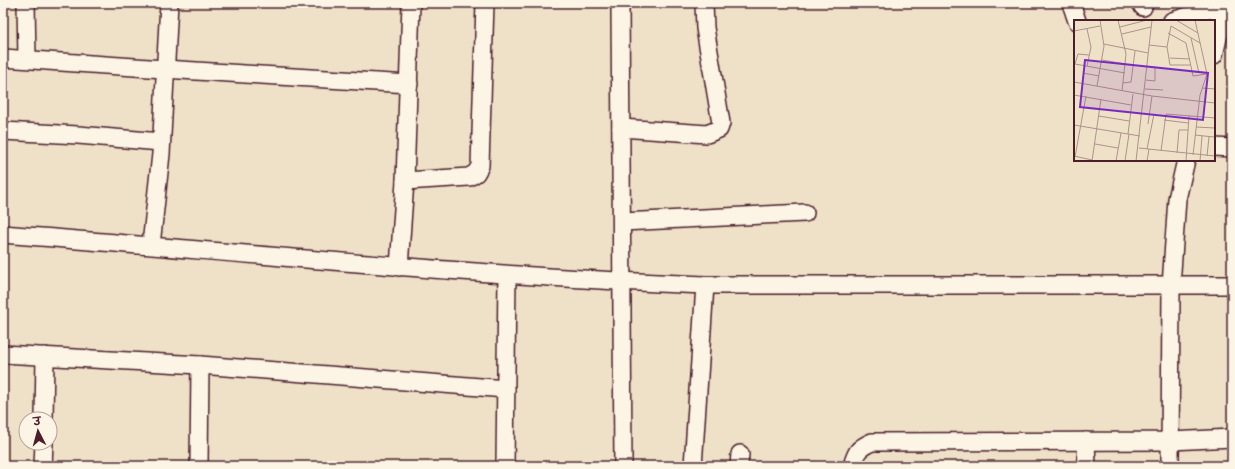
<svg xmlns="http://www.w3.org/2000/svg" width="1235" height="469" font-family="Itim,'Playpen Sans Deva',sans-serif">
<style>
.lines{fill:none;stroke-linecap:round;stroke-linejoin:round}
.street-casing{stroke:#4a1f2b;stroke-width:20}
.street{stroke:#fcf5e5;stroke-width:17}
.inset-road{fill:none;stroke:#ad9389;stroke-width:1}
.view{fill:#7b2cbf;fill-opacity:0.15;stroke:#7b2cbf;stroke-width:2}
.inset-edge{fill:none;stroke:#4a1f2b;stroke-width:2}
</style>
<rect width="100%" height="100%" fill="#efe1c8"/>
<filter id="ink" filterUnits="userSpaceOnUse"><feTurbulence type="fractalNoise" baseFrequency=".025" numOctaves="2"/><feDisplacementMap in="SourceGraphic" scale="8" xChannelSelector="R" yChannelSelector="G"/><feConvolveMatrix kernelMatrix="1 2 1 2 8 2 1 2 1" color-interpolation-filters="sRGB"/></filter>
<g filter="url(#ink)">
<g class="lines">
<g class="street-casing">
<g id="street">
<polyline points="26,3 27,59"/>
<polyline points="620,3 623,466"/>
<polyline points="1071,3 1077,21"/>
<polyline points="1141,3 1143,7"/>
<polyline points="1172,21 1220,6"/>
<polyline points="1214,55 1219,34 1219,3"/>
<polyline points="3,58 164,69 409,84"/>
<polyline points="621,128 707,134 719,129 721,123 705,28 704,3"/>
<polyline points="3,131 78,135 161,142"/>
<polyline points="1214,147 1232,148"/>
<polyline points="405,181 469,177 476,173 480,166 485,3"/>
<polyline points="622,222 805,213"/>
<path d="M3,234C237,252 471,276 705,285H1232"/>
<polyline points="151,245 161,154 169,3"/>
<polyline points="399,267 405,181 411,3"/>
<polyline points="3,354 200,365 506,389"/>
<polyline points="44,419 45,356"/>
<polyline points="1086,441 1087,466"/>
<polyline points="43,466 44,443"/>
<polyline points="199,466 200,365"/>
<polyline points="505,466 507,275"/>
<polyline points="693,466 705,285"/>
<polyline points="739,466 740,454"/>
<path d="M852,466C856,452 858,448 872,442L1171,441L1232,438"/>
<polyline points="1170,466 1171,286 1177,199 1186,160"/>
</g>
</g>
<use href="#street" class="street"/>
</g>
</g>
<g transform="translate(1074 20)">
<rect width="141" height="141" fill="#efe1c8"/>
<path class="inset-road" d="M44,0L52,34L48,71M102,0L124,13M46,7L73,0M13,9L17,27L13,46M0,11L26,6M94,13L112,23L119,56L133,54M48,14L77,7M117,18L125,53M30,24L74,33M75,25L93,27L97,6L126,23M93,27L96,45H117M15,35L4,34L1,44L51,53M96,38L116,39M28,40L52,44M9,53L25,56M72,60L81,61V47M0,62L78,76L141,83M49,63L57,62L61,31M23,66L30,26L26,0M128,68L141,69M71,69L89,70M0,75L57,85M25,96L55,101M90,100L114,103M74,104L78,76M0,105L66,116M122,107L141,108M54,114L59,74M121,115L140,117M21,124L44,128M65,128L141,136M73,129L80,94M87,131L92,94L141,98M103,133L105,110H114M119,135L126,75L133,54L121,0M0,136L18,140M133,136L135,117M1,137L12,76M18,141L27,79M42,141L47,113M51,141L55,114M62,141L78,0M73,141L75,129M112,141L115,96M126,141L128,116"/>
<path class="view" d="M11,40L134,53L129,100L6,87Z"/>
<rect width="141" height="141" class="inset-edge"/>
</g>
<rect width="1235" height="469" fill="none" stroke="#fcf5e5" stroke-width="16"/>
<rect x="8" y="8" width="1219" height="453" fill="none" stroke="#4a1f2b" stroke-width="1.5" filter="url(#ink)"/>
<g transform="translate(38 431) rotate(354)"><circle r="19" fill="#fcf5e5" stroke="#b59f9b"/>
<path d="M0-3L7 15L0 10L-7 15Z" fill="#4a1f2b"/>
<text y="-6" font-size="11" font-weight="bold" text-anchor="middle" fill="#4a1f2b">उ</text>
</g>
</svg>
